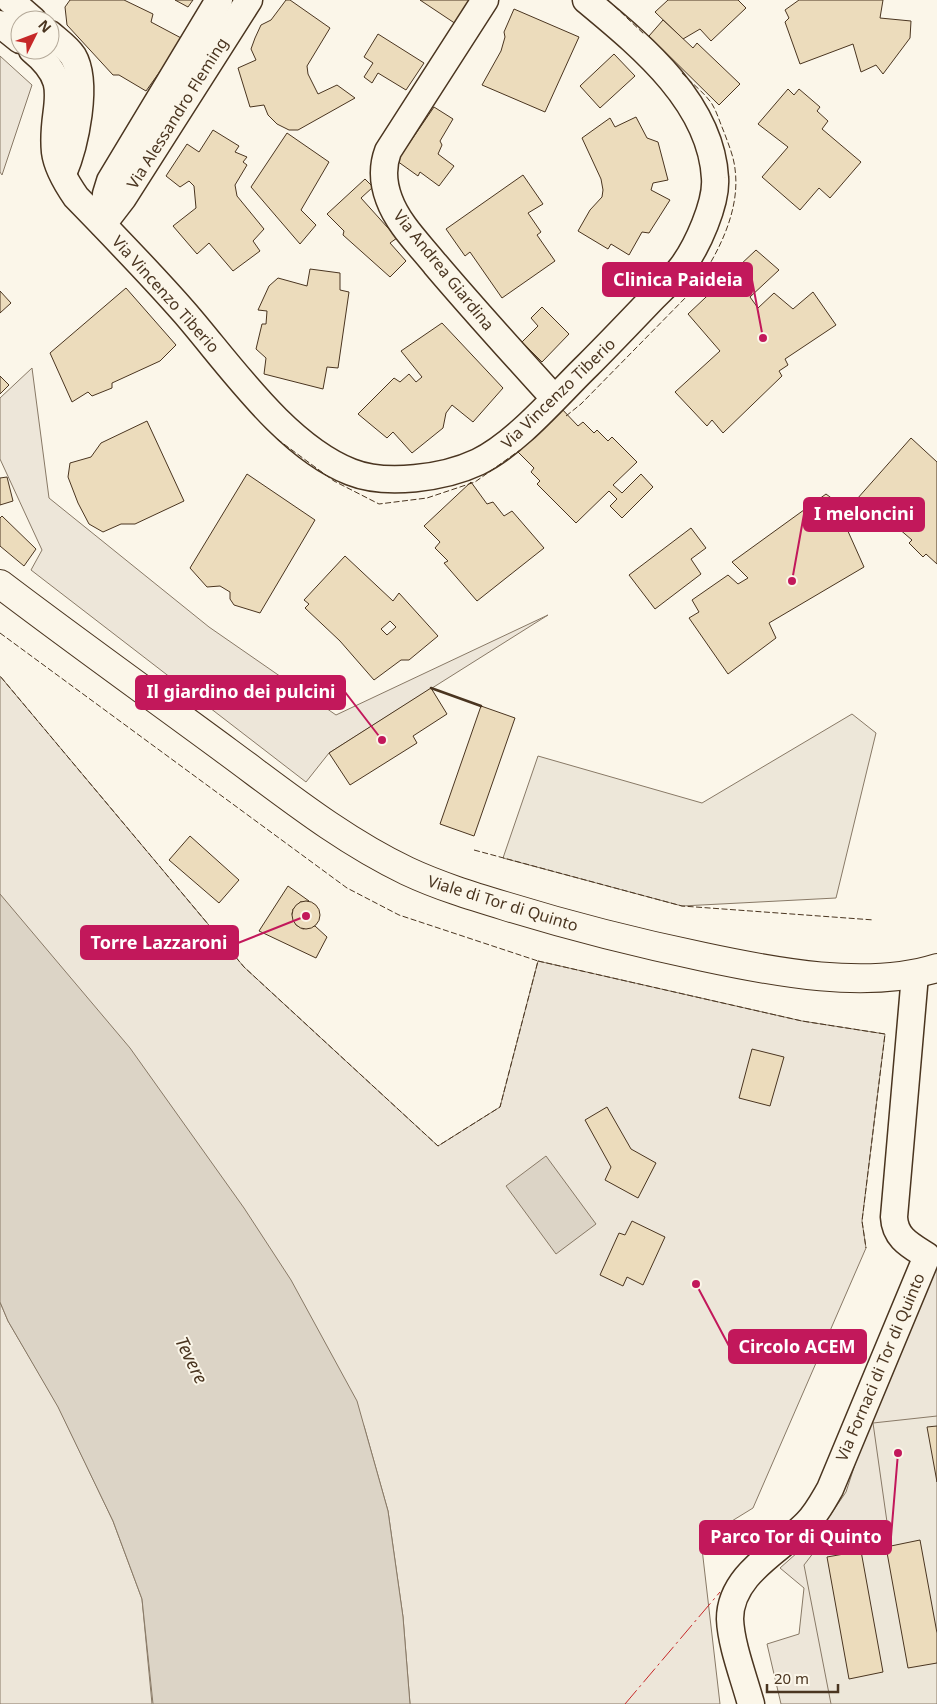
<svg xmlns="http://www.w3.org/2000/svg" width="937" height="1704" font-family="'Noto Sans',sans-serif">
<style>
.green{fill:#ede6d9;stroke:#887966}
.parking{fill:#ede7d9;stroke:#887966}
.water{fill:#dcd4c6;stroke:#887966}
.building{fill:#ecdcbc;stroke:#4a3520;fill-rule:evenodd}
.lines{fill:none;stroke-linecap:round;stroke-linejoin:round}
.minor-casing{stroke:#4a3520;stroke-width:29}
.major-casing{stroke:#4a3520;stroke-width:30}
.minor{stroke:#fbf6e9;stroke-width:26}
.major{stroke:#fbf6e9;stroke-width:28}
.fence{stroke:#4a3520;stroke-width:1;stroke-dasharray:6 2.5;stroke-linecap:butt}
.wall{stroke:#4a3520;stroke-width:2.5}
.power{stroke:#c62828;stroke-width:1;stroke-dasharray:18 4 2.5 4;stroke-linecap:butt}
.labels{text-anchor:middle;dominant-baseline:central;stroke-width:4;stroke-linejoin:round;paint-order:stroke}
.street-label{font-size:16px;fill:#4a3520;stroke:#fbf6e9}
.water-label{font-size:18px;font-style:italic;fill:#4a3520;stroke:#fbf6e9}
.leader{fill:none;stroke:#c2185b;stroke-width:2}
.callout-dot{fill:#c2185b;stroke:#fbf6e9;stroke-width:2}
.callout{fill:#c2185b;stroke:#c2185b;stroke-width:2}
.callout-label{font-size:18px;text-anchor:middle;font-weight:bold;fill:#fff}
</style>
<rect width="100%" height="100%" fill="#fbf6e9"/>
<g class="green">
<polygon points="0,56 32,85 2,175 0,172"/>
<polygon points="32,368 49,498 209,627 336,715 548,615 329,753 306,782 31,570 42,550 0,459 0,398"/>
<polygon points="0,676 244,967 438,1146 500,1107 538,961 802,1021 885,1034 862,1221 866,1248 753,1508 701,1540 720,1704 410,1704 403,1617 388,1511 364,1426 0,897"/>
<polygon points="937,1260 937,1704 781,1704 767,1644 799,1634 804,1588 780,1568 816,1536 846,1492 871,1415"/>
<polygon points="0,1302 8,1321 58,1406 113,1521 142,1599 152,1704 0,1704"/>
</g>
<g class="parking">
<polygon points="852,714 876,733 836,898 682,906 503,858 538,756 702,803"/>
<polygon points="937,1416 937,1704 831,1704 804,1565 824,1539 848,1529 887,1522 873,1423"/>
</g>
<g class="water">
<polygon points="0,894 130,1048 244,1208 291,1280 357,1401 388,1511 403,1617 410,1704 153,1704 142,1599 113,1521 58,1407 8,1321 0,1302"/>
<polygon points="546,1156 596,1224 556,1254 506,1186"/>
</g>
<g class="building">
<polygon points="70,0 124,0 153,14 151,22 183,39 146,91 119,75 113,75 67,25 65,7"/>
<polygon points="175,0 193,0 188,7"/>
<polygon points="286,0 290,0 330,28 307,66 308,74 318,94 337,85 355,98 298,130 289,130 277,124 268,115 264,105 250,107 238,68 256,60 251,49 255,38 261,25 271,20"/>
<polygon points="420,0 472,0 456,24"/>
<polygon points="668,0 738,0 746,8 711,41 700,29 683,39 655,12"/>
<polygon points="799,0 883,0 880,18 911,21 910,38 883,74 876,65 861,72 853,44 800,64 785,22 789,18 785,10"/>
<polygon points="514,9 579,37 545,112 482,85 501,51 505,37 504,32"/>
<polygon points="663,20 693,48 697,43 740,84 719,105 649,36"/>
<polygon points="378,34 424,63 406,90 378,73 372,83 364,77 373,63 364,57"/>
<polygon points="614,54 635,76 600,108 580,86"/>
<polygon points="788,89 794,95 799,89 820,107 817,111 828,121 822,129 861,162 830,198 819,188 800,210 762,177 788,147 758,124"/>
<polygon points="434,107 453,119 440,141 442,145 438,154 454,166 439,186 420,172 418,176 397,161"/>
<polygon points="636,117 647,138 658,142 668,180 653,183 651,190 670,200 649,233 642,232 629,255 611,244 608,249 578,231 590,210 602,197 603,190 601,179 582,138 610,118 615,127"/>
<polygon points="213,130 239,146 235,152 247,157 243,162 247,165 235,185 237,196 264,229 253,241 260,251 233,271 209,243 197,254 173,226 196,208 194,186 189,181 180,187 166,176 187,144 199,152"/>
<polygon points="287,133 329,162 301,210 316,225 300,244 251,187"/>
<polygon points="523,175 543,204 528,213 541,232 537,235 555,261 502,298 470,252 465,256 446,229"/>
<polygon points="365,179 373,187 361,198 397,238 390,243 406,261 390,277 343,235 344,231 327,214"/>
<polygon points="756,250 779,270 750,297 758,308 774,293 793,309 813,292 836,325 785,359 788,365 779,371 782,376 723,433 712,420 707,426 675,392 720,351 688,314"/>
<polygon points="310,269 340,273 340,290 349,292 338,368 327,367 323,389 264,374 266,358 256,349 262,324 266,324 267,311 258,310 269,286 278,278 307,286"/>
<polygon points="126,288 176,345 160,361 112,383 112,388 92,396 88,392 72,402 50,353"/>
<polygon points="0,291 11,303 0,313"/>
<polygon points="542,307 569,334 542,362 522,342 538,326 531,318"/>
<polygon points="442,323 503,388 473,422 452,405 446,413 443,428 412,453 393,432 387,438 358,414 394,378 400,382 409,374 416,382 422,377 401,351"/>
<polygon points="0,376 9,385 0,394"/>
<polygon points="560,407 578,426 583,422 594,433 597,430 608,441 612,437 637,462 613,485 622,493 641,474 653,487 622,518 610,506 617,499 609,491 576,523 537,484 540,481 531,472 534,468 516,450"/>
<polygon points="147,421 184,501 135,524 121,524 103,532 89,524 78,503 68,477 70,463 91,457 101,443"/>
<polygon points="911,438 937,462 937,564 926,554 923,557 909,543 912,540 891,522 887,526 857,499"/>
<polygon points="247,474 315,520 260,613 234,605 230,599 230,592 220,586 207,587 190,568"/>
<polygon points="7,477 13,501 0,505 0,478"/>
<polygon points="471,482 487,504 493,502 504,516 512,511 544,548 477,601 444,563 448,561 435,548 440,542 424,526"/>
<polygon points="826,494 834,500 864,567 769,623 776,638 728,674 689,618 699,612 692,600 728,575 738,584 748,578 732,562"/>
<polygon points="2,516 36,549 24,566 0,546 0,518"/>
<polygon points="691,528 706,548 691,559 701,574 655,609 629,575"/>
<path d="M345,556L393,601L399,593L438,636L409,660H401L374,680L340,641L305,608L309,604L304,600ZM390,621L396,627L387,635L381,629Z"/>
<polygon points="431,688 447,714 413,736 417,743 350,785 329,753"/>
<polygon points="481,706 515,718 474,836 440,824"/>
<polygon points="190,836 239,880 219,903 169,860"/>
<polygon points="288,886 309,901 300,902 293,909 292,914 296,925 303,929 315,926 327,937 316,958 259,931"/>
<circle cx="306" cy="915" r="14"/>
<polygon points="752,1049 784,1057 770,1106 739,1098"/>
<polygon points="607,1107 631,1149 656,1163 638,1198 605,1180 611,1167 585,1120"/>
<polygon points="632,1221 665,1237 643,1285 627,1277 623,1286 600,1275 619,1233 625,1235"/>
<polygon points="937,1426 937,1482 927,1427"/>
<polygon points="920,1540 937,1633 937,1663 908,1668 886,1547"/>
<polygon points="861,1551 883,1672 849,1679 827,1557"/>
</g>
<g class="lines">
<g class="minor-casing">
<g id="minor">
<polyline points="10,0 33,20"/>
<path d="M485,0L388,151C382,167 383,183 389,199C398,224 419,244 435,264C474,310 514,354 554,398"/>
<polyline points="0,24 20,40"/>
<path d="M50,34C58,41 67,47 73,56C89,83 75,146 63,174"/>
<path d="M32,50C76,86 50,105 55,152C57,168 67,184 76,197C113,235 150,273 185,313C230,365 285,446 351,472C386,486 444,478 478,462C517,443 556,396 588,365C609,344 630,322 651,300C661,290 673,279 682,267C697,247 717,203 715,178C711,102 640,45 586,0"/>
<polyline points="103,223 106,194 110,181 219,0"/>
<polyline points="103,224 123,198 249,0"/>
<path d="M751,1704C744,1678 731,1645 730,1619C730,1574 780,1551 807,1523C817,1513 823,1501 830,1489L927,1256C910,1245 895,1238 894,1217L915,975"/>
</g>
</g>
<g class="major-casing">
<path id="major" d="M0,584C75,641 152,696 228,752C285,794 342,840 407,871C439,886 472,896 505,906C570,926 637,943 704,957C774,972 867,990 937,968"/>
</g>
<use href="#minor" class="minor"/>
<use href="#major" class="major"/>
<g class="fence">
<polyline points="608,0 645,35"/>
<path d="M566,416L581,404L692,291C716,258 741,212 735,169C734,157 728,143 724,132C720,123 717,112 712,104C704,92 690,82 680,71"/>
<polyline points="277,439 334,481 379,504 427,498 475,482 520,450"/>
<polyline points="0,633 347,888 399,915 538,961 500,1107 438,1146 244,967 0,676"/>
<polyline points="474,850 682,906 874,920"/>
<polyline points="538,961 802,1021 885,1034 862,1221 866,1248"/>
</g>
<polyline class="wall" points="431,688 481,706"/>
<polyline class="power" points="625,1704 720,1592"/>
</g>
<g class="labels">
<g class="street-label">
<text transform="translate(177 113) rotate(-58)">Via Alessandro Fleming</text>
<text transform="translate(444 270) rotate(51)">Via Andrea Giardina</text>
<text transform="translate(166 294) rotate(48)">Via Vincenzo Tiberio</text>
<text transform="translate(558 393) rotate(-44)">Via Vincenzo Tiberio</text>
<text transform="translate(503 903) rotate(17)">Viale di Tor di Quinto</text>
<text transform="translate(880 1367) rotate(-67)">Via Fornaci di Tor di Quinto</text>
</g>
<g class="water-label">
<text transform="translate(192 1360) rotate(64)">Tevere</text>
</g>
</g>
<path class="leader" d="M763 338L752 280M792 581L804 514M382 740L345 692M306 916L238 943M696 1284L729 1346M898 1453L891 1537"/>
<g class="callout-dot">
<circle cx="763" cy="338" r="5"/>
<circle cx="792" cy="581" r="5"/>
<circle cx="382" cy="740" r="5"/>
<circle cx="306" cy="916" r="5"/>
<circle cx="696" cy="1284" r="5"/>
<circle cx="898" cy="1453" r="5"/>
</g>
<g class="callout">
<rect x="603" y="263" width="149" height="33" rx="5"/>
<rect x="804" y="498" width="120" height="33" rx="5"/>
<rect x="136" y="676" width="209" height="33" rx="5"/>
<rect x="81" y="926" width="157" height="33" rx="5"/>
<rect x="729" y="1330" width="137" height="33" rx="5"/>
<rect x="700" y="1521" width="191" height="33" rx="5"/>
</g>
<g class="callout-label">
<text x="678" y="286">Clinica Paideia</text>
<text x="864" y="520">I meloncini</text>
<text x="241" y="698">Il giardino dei pulcini</text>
<text x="159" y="949">Torre Lazzaroni</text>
<text x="797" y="1353">Circolo ACEM</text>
<text x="796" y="1543">Parco Tor di Quinto</text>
</g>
<g transform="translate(35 35) rotate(48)"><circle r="24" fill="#fbf6e9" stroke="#b4a999"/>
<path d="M0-4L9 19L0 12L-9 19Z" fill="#c62828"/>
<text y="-8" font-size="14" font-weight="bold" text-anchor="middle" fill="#4a3520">N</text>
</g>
<path d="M767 1684v8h71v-8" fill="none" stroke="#4a3520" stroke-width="2.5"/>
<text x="774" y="1684" font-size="15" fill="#4a3520" stroke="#fbf6e9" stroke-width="4" paint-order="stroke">20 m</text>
</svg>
